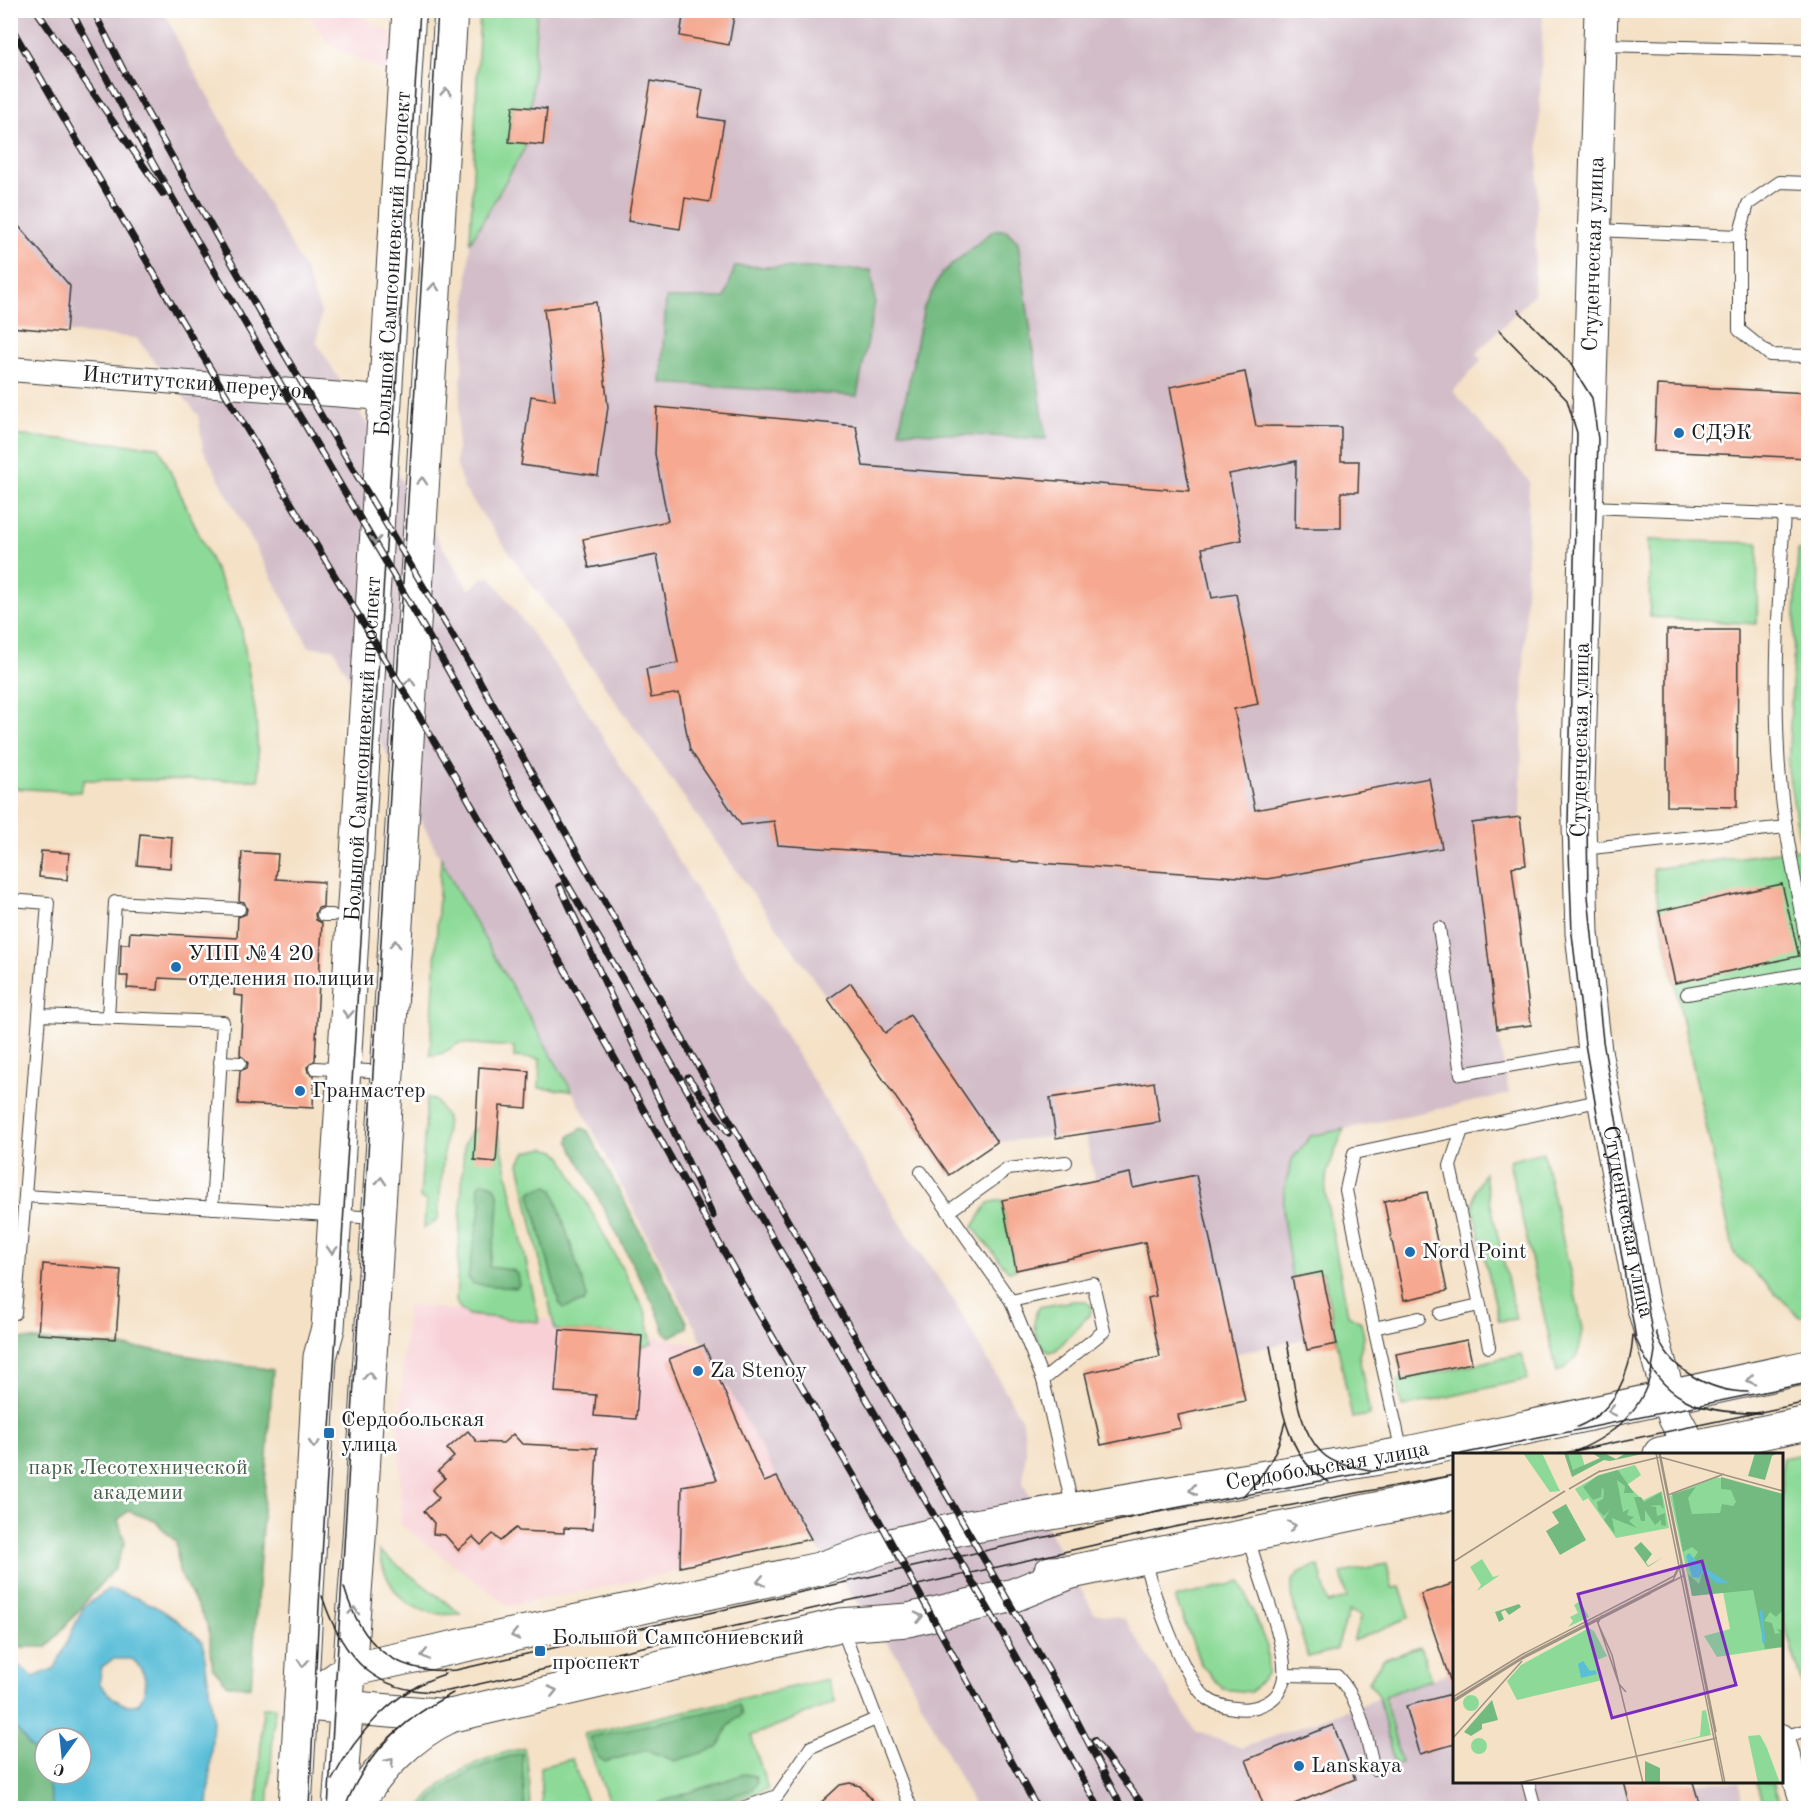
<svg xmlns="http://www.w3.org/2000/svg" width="1819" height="1819" font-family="'Old Standard TT',serif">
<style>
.built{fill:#f7cfd4}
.industrial{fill:#d2bdc8}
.green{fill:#8dda98;stroke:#547b5a;stroke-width:1.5}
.forest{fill:#72ba80;stroke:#476b4e;stroke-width:1.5}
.water{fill:#5abed8;stroke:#3b6d7a;stroke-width:1.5;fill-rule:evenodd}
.building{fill:#f6a890}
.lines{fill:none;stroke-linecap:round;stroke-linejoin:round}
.lane-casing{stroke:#3c3a36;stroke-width:14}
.street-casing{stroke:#3c3a36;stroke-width:26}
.secondary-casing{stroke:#3c3a36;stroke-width:35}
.primary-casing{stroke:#3c3a36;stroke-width:35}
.lane{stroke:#fff;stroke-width:12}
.street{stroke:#fff;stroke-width:24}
.secondary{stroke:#fff;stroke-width:33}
.primary{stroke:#fff;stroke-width:33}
.tram{stroke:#1c1c1c;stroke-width:1.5}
.rail-casing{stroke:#1c1c1c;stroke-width:7}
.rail{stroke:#fff;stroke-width:4.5;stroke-dasharray:14;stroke-linecap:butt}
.oneway{stroke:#999}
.poi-dot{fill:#1f6fb2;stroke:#fff;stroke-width:2}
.labels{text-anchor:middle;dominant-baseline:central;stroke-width:5;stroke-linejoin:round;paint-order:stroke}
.street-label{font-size:22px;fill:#1c1c1c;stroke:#fff}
.poi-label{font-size:22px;fill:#1c1c1c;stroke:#fff;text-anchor:start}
.park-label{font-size:22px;fill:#445e47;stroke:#fff}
.inset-river{fill:none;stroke:#5abed8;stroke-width:3}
.inset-road{fill:none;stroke:#9e9282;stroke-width:1.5}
.view{fill:#7b2cbf;fill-opacity:0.15;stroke:#7b2cbf;stroke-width:3}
.inset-edge{fill:none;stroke:#1c1c1c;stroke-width:3}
</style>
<rect width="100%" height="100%" fill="#fff"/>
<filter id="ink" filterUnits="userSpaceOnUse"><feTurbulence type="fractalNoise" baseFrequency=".0167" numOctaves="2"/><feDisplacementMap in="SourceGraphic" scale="12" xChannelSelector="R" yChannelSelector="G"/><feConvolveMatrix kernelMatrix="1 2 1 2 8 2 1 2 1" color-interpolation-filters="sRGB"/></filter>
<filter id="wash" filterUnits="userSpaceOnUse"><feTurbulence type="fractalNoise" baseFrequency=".008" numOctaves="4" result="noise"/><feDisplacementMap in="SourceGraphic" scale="24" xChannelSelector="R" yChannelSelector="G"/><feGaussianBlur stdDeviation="1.35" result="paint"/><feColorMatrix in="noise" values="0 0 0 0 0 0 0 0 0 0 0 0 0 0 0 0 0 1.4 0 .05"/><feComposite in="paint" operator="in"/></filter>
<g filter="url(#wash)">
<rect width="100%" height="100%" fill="#f4e1c6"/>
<g class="built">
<polygon points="307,11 351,11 392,33 389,74 329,44"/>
<polygon points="407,1305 538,1318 704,1345 811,1539 644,1579 509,1606 401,1525 399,1424"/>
</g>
<g class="industrial">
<polygon points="10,11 164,11 184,53 305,270 321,313 317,343 469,590 483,578 491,577 580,700 911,1240 952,1297 1023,1422 1026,1451 1023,1484 1094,1613 1125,1619 1195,1731 1242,1748 1454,1671 1454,1782 1738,1782 1746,1808 975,1808 899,1659 811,1539 704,1345 567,1081 457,891 334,649 309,647 203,449 198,415 136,338 11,327"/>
<polygon points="537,11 1543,11 1534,294 1476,354 1482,360 1453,391 1529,481 1520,817 1526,865 1512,867 1531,1025 1497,1030 1509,1094 1312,1136 1322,1272 1337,1343 1306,1350 1304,1339 1235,1354 1245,1401 1179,1415 1181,1428 1101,1445 1085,1373 1160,1357 1148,1298 1156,1296 1145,1243 1016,1270 1002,1200 1095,1180 1085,1134 997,1142 949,1175 828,999 464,489 456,463 470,243 526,144 509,142 513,106 531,107"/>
</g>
<g class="green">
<polygon points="480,11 537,11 531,108 513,106 509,141 527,144 470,243"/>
<polygon points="11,435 159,447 241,626 256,717 259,780 84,780 80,792 11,788"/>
<polygon points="1648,540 1758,543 1757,624 1650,617"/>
<polygon points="1798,550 1808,550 1808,1315 1800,1317 1734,1253 1659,911 1653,869 1801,849 1788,770"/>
<polygon points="441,858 457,891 572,1091 539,1088 540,1059 514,1057 514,1047 459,1043 441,1054 430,1055"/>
<polygon points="427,1097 436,1101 447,1118 438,1217 434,1223 424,1228 426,1200 420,1198"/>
<polygon points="478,1127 497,1132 500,1139 539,1322 469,1315 460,1309 456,1301 464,1145 471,1131"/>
<polygon points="1344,1129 1327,1172 1325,1192 1348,1315 1361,1322 1364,1337 1359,1356 1370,1415 1352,1418 1323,1272 1292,1278 1283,1217 1284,1190 1292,1159 1311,1136"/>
<polygon points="545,1148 556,1151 562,1157 646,1313 652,1344 641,1347 641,1336 555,1330 519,1163 526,1152"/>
<path d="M1543,1152L1583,1329C1580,1351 1578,1362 1557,1372L1509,1161Z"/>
<polygon points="1484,1173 1516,1319 1499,1321 1473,1206 1475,1191"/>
<polygon points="1002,1200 1016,1270 1008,1271 973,1227 988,1203"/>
<path d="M1073,1301H1086L1092,1307L1090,1314L1056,1350L1049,1352C1034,1343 1030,1321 1039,1307Z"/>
<polygon points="1522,1354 1528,1379 1402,1407 1397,1381"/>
<polygon points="1808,1453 1808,1705 1782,1615 1782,1458"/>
<path d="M379,1551L461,1614C414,1618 388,1597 379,1551Z"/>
<path d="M1387,1564L1392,1588L1400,1587L1410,1617L1353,1641L1361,1615L1349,1611L1336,1650L1308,1657C1304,1641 1286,1593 1294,1579C1299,1570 1310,1568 1319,1566L1328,1603L1347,1598L1341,1573Z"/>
<polygon points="1241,1582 1267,1647 1268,1673 1251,1692 1223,1689 1201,1664 1175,1598"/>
<polygon points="1420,1647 1432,1679 1384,1696 1401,1763 1394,1764 1379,1696 1368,1681 1383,1660"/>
<polygon points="827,1679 836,1702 751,1736 768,1789 709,1808 611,1808 584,1734"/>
<polygon points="263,1707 275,1707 268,1808 257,1808"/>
<path d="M524,1748L528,1768L530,1808H420C445,1773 483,1757 524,1748Z"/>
<polygon points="572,1759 589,1808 542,1808 540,1767"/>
<polygon points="1756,1782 1773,1782 1781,1808 1764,1808"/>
</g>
<g class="forest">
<polygon points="994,230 1006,230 1018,242 1046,439 899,431 924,307 942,273"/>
<polygon points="735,266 871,270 875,302 857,396 661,383 666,298 725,298"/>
<polygon points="582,1128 588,1131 687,1322 687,1328 670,1337 665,1333 656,1309 569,1142 570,1136"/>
<path d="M482,1182C487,1183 492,1183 495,1187C505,1202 492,1249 489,1267L513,1270L517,1274L519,1285L516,1288L473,1284L468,1277L481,1204L478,1186Z"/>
<polygon points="548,1186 553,1189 587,1296 584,1302 564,1308 559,1303 530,1194 532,1191"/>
<polygon points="10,1338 148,1349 273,1370 251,1687 228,1685 213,1668 208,1626 179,1572 176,1542 155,1521 128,1511 118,1520 125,1542 115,1568 47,1647 21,1647 11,1642"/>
<polygon points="10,1696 45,1738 45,1774 80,1774 82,1808 11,1808"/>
<polygon points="739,1705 742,1714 728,1727 718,1748 675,1761 647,1750 605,1762 598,1757 590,1737"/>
<path d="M522,1753L525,1808H425C449,1777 485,1762 522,1753Z"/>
<polygon points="744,1774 755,1776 757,1783 751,1790 691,1808 643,1808"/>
</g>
<path class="water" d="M108,1589C151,1600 170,1613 203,1642L213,1718L208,1808H53L46,1774H81V1738H45V1770L44,1764L11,1722V1660L34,1677L55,1668L83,1608ZM113,1659H132C148,1674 150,1686 138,1704C120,1709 110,1695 99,1683L102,1667Z"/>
<g id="blocks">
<g class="building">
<polygon points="684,10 735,10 729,45 680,36"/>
<polygon points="651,81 703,90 698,117 724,121 710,202 685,198 680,229 628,221"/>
<polygon points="513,106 547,109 543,145 509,142"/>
<polygon points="10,216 70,286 66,332 10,327"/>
<polygon points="596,302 608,407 598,476 521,465 531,396 555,400 544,309"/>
<polygon points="1245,372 1256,426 1341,427 1341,461 1359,461 1358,492 1341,492 1341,528 1295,528 1296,461 1229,474 1242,540 1202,548 1212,598 1236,594 1258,704 1234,709 1255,810 1429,778 1442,848 1268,879 778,845 774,821 741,825 690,750 679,693 651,698 646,669 678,663 657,555 589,568 583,539 668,521 655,454 657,407 856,426 863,466 1190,491 1170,387"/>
<polygon points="1657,385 1809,393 1809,458 1654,451"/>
<polygon points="1667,630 1738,630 1737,807 1667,806"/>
<polygon points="1520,817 1526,865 1512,867 1531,1025 1497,1029 1472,823"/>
<polygon points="140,834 172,837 170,868 137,865"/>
<polygon points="41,851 69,853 67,880 39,877"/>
<polygon points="242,852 278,854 276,879 324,882 323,907 318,908 315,914 316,920 322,923 315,1060 307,1067 308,1072 314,1076 313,1108 238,1104 240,1071 247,1068 248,1063 240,1055 243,996 234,995 235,982 159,978 158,990 127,988 128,976 120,976 121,944 129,944 130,932 237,938 238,917 246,914 247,909 244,902 239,901"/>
<polygon points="1782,884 1799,956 1675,983 1659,911"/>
<polygon points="851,983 885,1033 910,1015 997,1142 949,1175 828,999"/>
<polygon points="479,1067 529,1071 527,1108 500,1106 496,1162 474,1160"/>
<polygon points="1154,1082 1160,1122 1056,1138 1050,1098"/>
<polygon points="1130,1173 1133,1188 1196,1175 1245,1401 1178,1415 1181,1428 1101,1445 1085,1373 1160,1357 1148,1298 1156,1296 1145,1242 1016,1270 1002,1200"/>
<polygon points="1427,1192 1447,1291 1404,1300 1384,1201"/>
<polygon points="43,1264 121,1270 116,1339 38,1334"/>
<polygon points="1322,1272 1337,1344 1307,1350 1292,1278"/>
<polygon points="560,1330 642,1336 636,1419 594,1416 596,1395 555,1392"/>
<polygon points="1467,1340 1472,1363 1401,1378 1396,1354"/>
<polygon points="704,1345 764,1482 777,1477 811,1539 680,1567 682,1486 717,1480 669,1359"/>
<polygon points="468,1431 477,1442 503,1443 513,1434 522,1444 597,1448 593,1529 564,1528 564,1533 519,1531 516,1528 500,1541 493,1534 481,1545 473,1537 458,1550 445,1535 433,1534 434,1523 424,1511 439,1498 432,1490 445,1478 438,1471 454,1457 447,1449"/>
<polygon points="1455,1583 1455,1680 1450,1680 1421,1594"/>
<polygon points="1455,1693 1455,1744 1420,1754 1406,1706"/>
<polygon points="1333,1725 1355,1779 1282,1809 1265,1809 1246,1760"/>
<polygon points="1624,1782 1693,1782 1701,1809 1631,1809"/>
<polygon points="850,1783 860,1786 880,1809 814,1809 840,1785"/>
</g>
</g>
</g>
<g filter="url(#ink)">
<use href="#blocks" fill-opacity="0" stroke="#3c3a36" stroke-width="1.5"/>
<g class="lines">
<g class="lane-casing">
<g id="lane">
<polyline points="1600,45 1808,50"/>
<polyline points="1595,230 1739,236 1739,330 1770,355 1808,356"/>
<polyline points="1739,236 1748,204 1780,182 1808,183"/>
<polyline points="1588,507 1808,515"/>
<path d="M1784,514C1779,593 1774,672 1778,751C1781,819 1797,886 1808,953"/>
<polyline points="1582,849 1786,827"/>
<polyline points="10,900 48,903 39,1015"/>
<polyline points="323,915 332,915"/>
<polyline points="1439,928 1461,1074 1595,1051"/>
<polyline points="1687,994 1808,973"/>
<polyline points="108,1017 115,902 239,909"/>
<polyline points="220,1062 240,1063"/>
<polyline points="315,1068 387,1072"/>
<polyline points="1462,1130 1450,1166 1489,1347"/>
<polyline points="921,1172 1011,1301 1043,1380 1073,1509"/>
<polyline points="212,1208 223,1022 39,1015 25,1196 377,1218"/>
<polyline points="949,1211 1008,1169 1066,1162"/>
<polyline points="1011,1301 1093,1283 1104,1331 1043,1380"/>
<polyline points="10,1313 15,1313 25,1196"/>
<polyline points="1440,1314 1479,1305"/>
<polyline points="1419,1318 1374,1328 1346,1190 1354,1153 1603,1100"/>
<polyline points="1374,1328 1402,1453"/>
<path d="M1144,1559C1152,1590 1183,1681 1208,1699C1219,1707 1243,1711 1256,1707C1272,1702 1281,1695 1284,1677C1288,1645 1256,1572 1248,1536"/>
<polyline points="841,1626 911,1808"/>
<path d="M1284,1675L1337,1676C1362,1703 1365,1733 1374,1769"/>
<polyline points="1782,1737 1808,1730"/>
<polyline points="1528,1782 1535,1808"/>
<polyline points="742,1808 777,1796 811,1747 876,1719"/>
</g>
</g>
<g class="street-casing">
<g id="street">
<path id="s1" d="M10,369L383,398"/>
<polyline points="1782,1736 1804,1808"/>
</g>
</g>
<g class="secondary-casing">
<g id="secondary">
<path id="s2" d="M1601,10L1578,787L1582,933L1595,1051L1642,1301L1675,1418L1691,1448"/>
<polyline points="1660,1454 1808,1423"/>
<polyline points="1050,1573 1071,1572 1454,1493"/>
<path id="s3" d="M301,1704L349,1670L819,1569L887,1546L962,1528L1403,1454L1808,1367"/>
<polyline points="318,1705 450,1716"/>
<path d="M355,1808C377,1769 410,1735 450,1716L840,1625L908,1620L1014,1595L1071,1572"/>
</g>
</g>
<g class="primary-casing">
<g id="primary">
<path id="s4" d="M295,1808L320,1357L328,1328L409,10"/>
<polyline points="339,1808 359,1539 451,10"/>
</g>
</g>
<use href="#lane" class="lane"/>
<use href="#street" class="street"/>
<use href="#secondary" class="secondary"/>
<use href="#primary" class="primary"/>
<g class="tram">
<path d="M1518,310L1570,363L1592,398L1598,439L1587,823L1588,896L1603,1041L1655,1350C1650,1403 1622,1432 1574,1452"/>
<path d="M1499,330L1567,400L1577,433L1568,823L1572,934L1585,1044L1636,1339C1661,1400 1698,1414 1761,1413"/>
<path d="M1656,1332C1667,1370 1712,1392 1748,1392"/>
<path d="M1287,1342C1294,1377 1295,1426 1322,1453C1334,1465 1354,1467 1370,1470"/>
<path d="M1270,1346C1279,1391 1283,1458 1329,1482"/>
<path d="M1577,1427C1615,1412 1631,1373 1633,1335"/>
<polyline points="1461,1454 1808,1383"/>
<polyline points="1560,1454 1808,1402"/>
<path d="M1243,1496C1268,1471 1276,1456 1285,1422"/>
<path d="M344,1587C361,1645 394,1675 456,1670L1170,1509L1454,1456"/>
<path d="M322,1596C343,1660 377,1697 448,1691L1174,1527L1454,1475"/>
<path d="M332,1780C356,1734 394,1690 445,1674"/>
<polyline points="309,1808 320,1587 420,10"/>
<polyline points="328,1808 438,10"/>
<path d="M345,1808C364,1755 404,1718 453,1693"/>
</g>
<g class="rail-casing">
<g id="rail">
<polyline points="36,10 163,194"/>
<path d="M71,10C211,284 382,539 525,811L1004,1636L1099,1808"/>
<polyline points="93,10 126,75 260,313 478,678 679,1033 1072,1711 1122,1808"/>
<polyline points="10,25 174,308 455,776 753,1303 869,1502 1037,1808"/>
<polyline points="560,886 713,1216"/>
<polyline points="688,1077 729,1133"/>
<polyline points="1094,1740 1145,1808"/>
</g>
</g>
<use href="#rail" class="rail"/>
</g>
<defs><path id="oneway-chevron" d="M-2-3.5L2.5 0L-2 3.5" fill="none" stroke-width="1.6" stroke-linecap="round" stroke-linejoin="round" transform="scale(1.5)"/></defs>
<g class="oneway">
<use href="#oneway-chevron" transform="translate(446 92) rotate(-86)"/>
<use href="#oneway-chevron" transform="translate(434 287) rotate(-86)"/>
<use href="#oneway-chevron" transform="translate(422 481) rotate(-86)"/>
<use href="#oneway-chevron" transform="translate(375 540) rotate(93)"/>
<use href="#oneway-chevron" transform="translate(410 682) rotate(-86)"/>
<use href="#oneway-chevron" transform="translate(395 944) rotate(-87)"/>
<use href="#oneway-chevron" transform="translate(348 1014) rotate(93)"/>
<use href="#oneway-chevron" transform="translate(381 1181) rotate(-86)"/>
<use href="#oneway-chevron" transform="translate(332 1250) rotate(93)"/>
<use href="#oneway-chevron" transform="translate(369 1376) rotate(-87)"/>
<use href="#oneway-chevron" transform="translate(1751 1380) rotate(167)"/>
<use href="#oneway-chevron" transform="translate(1612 1411) rotate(168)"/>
<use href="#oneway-chevron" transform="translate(314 1444) rotate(93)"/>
<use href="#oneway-chevron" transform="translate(1193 1490) rotate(170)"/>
<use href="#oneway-chevron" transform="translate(1292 1526) rotate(-12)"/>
<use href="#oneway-chevron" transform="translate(761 1581) rotate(168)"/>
<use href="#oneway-chevron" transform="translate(354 1611) rotate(-86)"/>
<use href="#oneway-chevron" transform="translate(919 1617) rotate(-13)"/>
<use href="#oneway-chevron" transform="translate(515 1635) rotate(167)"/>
<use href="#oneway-chevron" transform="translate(425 1655) rotate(168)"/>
<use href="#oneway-chevron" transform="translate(303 1663) rotate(93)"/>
<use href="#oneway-chevron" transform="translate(553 1691) rotate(-13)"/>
<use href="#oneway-chevron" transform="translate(390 1762) rotate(-49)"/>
</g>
</g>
<g class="poi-dot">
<circle cx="1679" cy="433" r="6"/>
<circle cx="176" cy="967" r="6"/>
<circle cx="300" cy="1091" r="6"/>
<circle cx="1410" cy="1252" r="6"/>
<circle cx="698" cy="1371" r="6"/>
<rect x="323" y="1427" width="12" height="12" rx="3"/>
<rect x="534" y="1645" width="12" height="12" rx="3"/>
<circle cx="1299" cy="1766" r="6"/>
</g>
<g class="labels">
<g class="street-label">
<text transform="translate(1594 254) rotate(-88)">Студенческая улица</text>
<text stroke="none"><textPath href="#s4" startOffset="1548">Большой Сампсониевский проспект</textPath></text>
<text stroke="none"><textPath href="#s1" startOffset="188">Институтский переулок</textPath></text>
<text transform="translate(1581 740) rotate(-89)">Студенческая улица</text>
<text stroke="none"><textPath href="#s4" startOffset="1062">Большой Сампсониевский проспект</textPath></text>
<text stroke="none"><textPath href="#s2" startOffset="1216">Студенческая улица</textPath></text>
<text stroke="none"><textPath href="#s3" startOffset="1059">Сердобольская улица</textPath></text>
</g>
<g class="poi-label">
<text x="1691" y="433">СДЭК</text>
<text x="188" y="954">УПП №4 20<tspan x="188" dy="25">отделения полиции</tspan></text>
<text x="312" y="1091">Гранмастер</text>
<text x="1422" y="1252">Nord Point</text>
<text x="710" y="1371">Za Stenoy</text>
<text x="341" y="1420">Сердобольская<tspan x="341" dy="25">улица</tspan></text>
<text x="552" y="1638">Большой Сампсониевский<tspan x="552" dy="25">проспект</tspan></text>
<text x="1311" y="1766">Lanskaya</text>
</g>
<g class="park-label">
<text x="138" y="1468">парк Лесотехнической<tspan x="138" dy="25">академии</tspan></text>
</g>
</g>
<g transform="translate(1453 1453)">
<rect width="330" height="330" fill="#f4e1c6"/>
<path d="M70,0H89L107,38L97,39ZM115,0H128L132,14L120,17ZM182,12L188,22L174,32L190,47L209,38L216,75L163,85L135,45L130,48L122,36L146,22ZM263,24L330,41V194L264,204L251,183L277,176L270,139L239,143L217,43ZM29,106L40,124L47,122L24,138L28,132L17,114ZM127,148L136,164L115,174L120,168L117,164L125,160L121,152ZM136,175L141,178L154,203L144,207L150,227L64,247L54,228L68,212ZM10 250a8 8 0 1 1 16 0a8 8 0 1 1-16 0ZM253,257L258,282L216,291L247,283L249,258ZM307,282L314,295L327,330H305L295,283ZM18 293a8 8 0 1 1 16 0a8 8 0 1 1-16 0Z" fill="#8dda98"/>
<path d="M111,0H115L120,17L147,5L139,0H151L163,6L173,0H194L157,8L151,7L119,24ZM302,0H325L319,3L312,27L295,23ZM165,17L181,40H171L172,33L164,27L170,59L176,56L174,62L181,64L176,68L184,75L159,65L162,81L151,67L157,57L151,63L145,57L144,49L150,46L151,38L149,34L148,44L140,47L130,34L144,23ZM268,24L330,41V157L323,164L317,159L311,168L319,170L322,181L327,180L324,176L330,177V194L312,196L300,137L239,143L235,121L246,131L249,120H254L241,105L245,99L239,94L230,99L219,41L243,34L235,45L239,61L267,60L269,51L280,53L283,49L278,37L268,36ZM208,39L211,56L207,52L196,53L203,54L204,63L212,60L213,73L208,72V67L202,72L192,57V68H188L181,44H188L191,49ZM113,51L133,87L107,102L93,78L106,70L99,59ZM188,89L199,101L193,109L195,113L210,104L195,114L181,95ZM66,151L68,154L56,162L52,157L48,159L51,166L46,169L42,159ZM39,247L45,267L29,271V276L18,283L11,279ZM192,308L207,315V330H192Z" fill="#72ba80"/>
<path d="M236,100L247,112L276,130H263L250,118L246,125L239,124L233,103ZM130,208L137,218L142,217L144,221L128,225L125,211Z" fill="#5abed8"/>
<path class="inset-river" d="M308,157L311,190"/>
<path class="inset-road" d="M203,0L270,330M206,0L272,330M207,0L263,279M145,19L207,4L330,38M116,36L147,18M215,42L271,21M0,109L112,38M195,137L221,123L226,113M197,140L230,123M149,162L145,170L166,231L173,239M144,168L159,202L190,330M0,244L70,201L196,136M0,247L73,202L220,127L228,111M0,249L67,207L198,140M0,285L69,208M65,330L264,285"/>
<path class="view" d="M249,108L283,232L159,265L125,141Z"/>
<rect width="330" height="330" class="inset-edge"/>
</g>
<rect width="1819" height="1819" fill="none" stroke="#fff" stroke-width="36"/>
<g transform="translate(63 1756) rotate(195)"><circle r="28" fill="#ffffff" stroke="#a4a4a4" stroke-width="1.5"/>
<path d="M0-4.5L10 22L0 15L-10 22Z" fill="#1f6fb2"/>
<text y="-9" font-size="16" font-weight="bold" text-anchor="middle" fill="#1c1c1c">С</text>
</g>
</svg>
